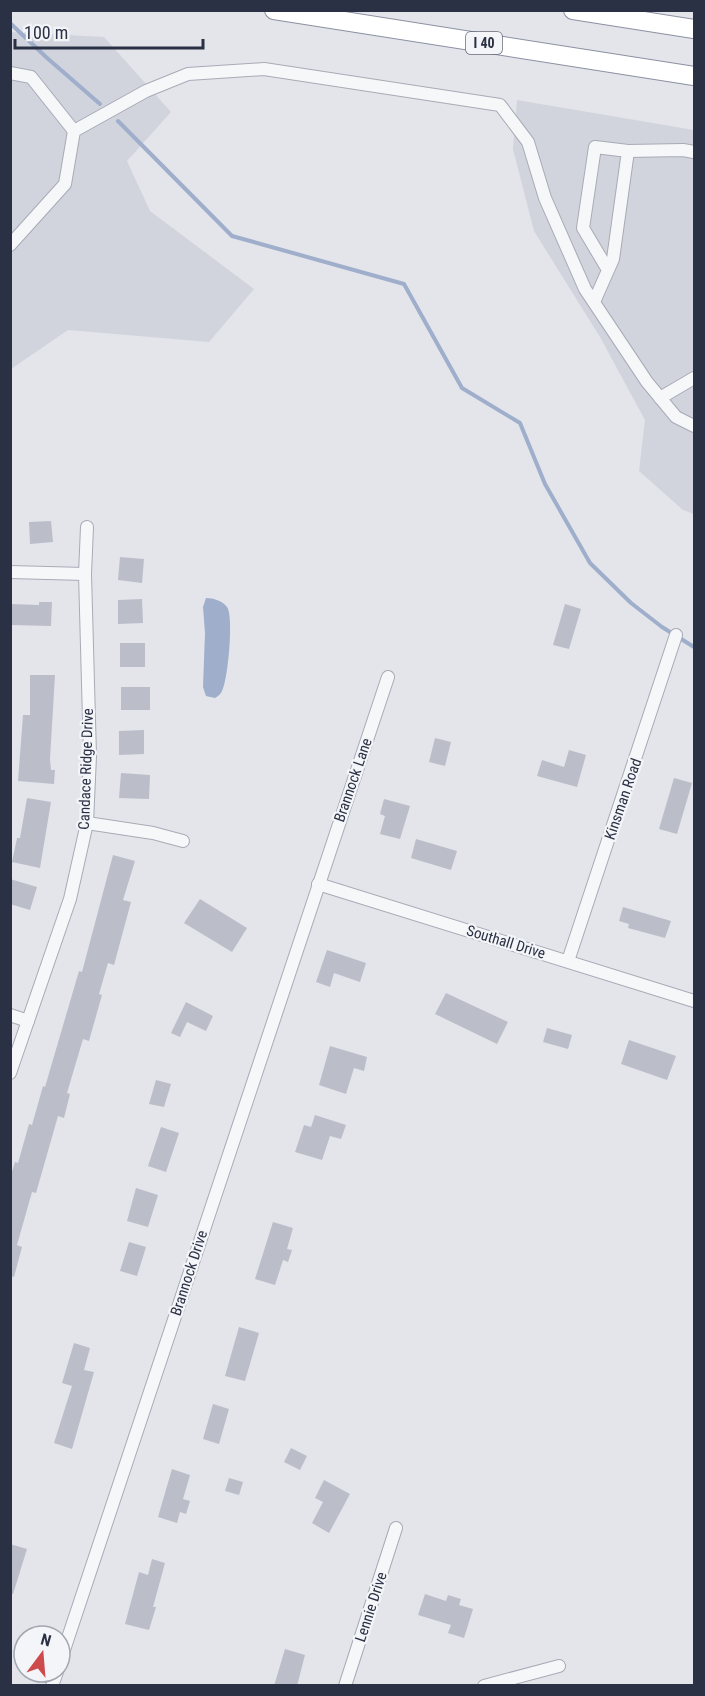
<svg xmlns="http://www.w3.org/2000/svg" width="705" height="1696" font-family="'Roboto Condensed',sans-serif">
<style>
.built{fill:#d1d4dd}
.water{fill:#9faecb}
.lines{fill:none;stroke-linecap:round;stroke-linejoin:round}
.stream{stroke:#9faecb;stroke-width:4}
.building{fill:#bbbec9}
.minor-casing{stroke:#a8abb6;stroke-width:14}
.highway-casing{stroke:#8b91a2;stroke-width:20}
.minor{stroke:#f6f7f9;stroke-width:12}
.highway{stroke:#fff;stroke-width:18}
.labels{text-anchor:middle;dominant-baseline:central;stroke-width:4.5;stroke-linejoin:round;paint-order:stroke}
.shield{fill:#f3f5f8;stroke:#676c7a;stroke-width:1.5}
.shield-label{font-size:14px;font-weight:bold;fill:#2b3144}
.street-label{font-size:15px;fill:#2b3144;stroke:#f3f5f8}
</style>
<rect width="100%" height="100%" fill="#e3e5eb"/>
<g class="built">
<polygon points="10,32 104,37 171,112 127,161 150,211 254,289 209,342 68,330 11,369"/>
<polygon points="517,100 694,130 694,514 683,510 639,471 645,420 600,337 534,231 513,149"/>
</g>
<path class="water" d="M206,598C213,598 223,601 227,607C234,616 228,681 222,691C221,694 218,696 215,698L206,696L203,687L205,633L203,607Z"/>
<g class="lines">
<g class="stream">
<polyline points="10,23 46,57 100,104"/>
<polyline points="118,121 232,236 404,284 462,388 520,423 545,484 590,563 631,603 662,627 694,647"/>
</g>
</g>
<g class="building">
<polygon points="51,521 53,542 30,544 29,522"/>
<polygon points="120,557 144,559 142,583 118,580"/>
<polygon points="142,599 143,623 118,624 118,600"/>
<polygon points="39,602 52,602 51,626 10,625 10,604 39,605"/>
<polygon points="565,604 581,609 569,649 553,645"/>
<rect x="120" y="643" width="25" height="24"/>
<polygon points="30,675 55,675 50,759 51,770 55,770 54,784 18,781 23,715 30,715"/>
<rect x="121" y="687" width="29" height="23"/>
<polygon points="144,730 144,754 119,755 119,731"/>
<polygon points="435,738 451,742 445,766 429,762"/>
<polygon points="569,750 586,755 577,787 537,776 542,760 564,767"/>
<polygon points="121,773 150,775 149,799 119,798"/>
<polygon points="674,778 692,783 677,834 659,829"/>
<polygon points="27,798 51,802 40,868 12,862 17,838 20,838"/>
<polygon points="384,799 410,806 400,839 380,834 385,816 380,814"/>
<polygon points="416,839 457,851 451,870 411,858"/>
<polygon points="113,855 135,861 123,900 131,902 114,965 108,963 99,994 102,995 89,1041 83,1039 67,1093 70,1094 64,1118 58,1116 36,1193 32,1192 17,1245 22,1247 14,1277 10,1276 10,1178 15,1162 18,1163 29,1124 32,1125 43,1086 45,1087 79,971 82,972"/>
<polygon points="10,879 37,887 30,910 10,904"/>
<polygon points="200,899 247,928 232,952 184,923"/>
<polygon points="623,907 671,921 665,938 628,928 629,924 619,921"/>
<polygon points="327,950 366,963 360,982 334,973 330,987 316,982"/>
<polygon points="446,993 508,1022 497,1044 435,1014"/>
<polygon points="186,1002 213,1016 206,1031 187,1022 180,1037 171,1033"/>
<polygon points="547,1028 572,1035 568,1049 543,1042"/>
<polygon points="629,1040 676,1056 667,1080 621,1064"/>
<polygon points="330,1046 367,1057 364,1071 354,1068 346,1094 319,1085"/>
<polygon points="156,1080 171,1084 164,1107 149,1104"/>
<polygon points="315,1115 346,1125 341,1139 330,1136 322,1160 295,1152 304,1125 311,1127"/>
<polygon points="161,1127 179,1133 166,1172 148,1166"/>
<polygon points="136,1188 158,1195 148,1227 127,1221"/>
<polygon points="273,1222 293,1228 287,1249 292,1250 288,1262 283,1260 275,1285 255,1279"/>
<polygon points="129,1242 146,1247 137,1276 120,1271"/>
<polygon points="239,1327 259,1333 245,1381 225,1376"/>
<polygon points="74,1343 90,1348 84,1370 94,1372 72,1449 54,1443 72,1386 62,1383"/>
<polygon points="213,1404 229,1409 219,1444 203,1439"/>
<polygon points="291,1448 307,1456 300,1470 284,1462"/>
<polygon points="172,1469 190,1475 183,1499 190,1501 186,1514 180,1512 177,1523 158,1517"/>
<polygon points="229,1478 243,1482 239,1495 225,1491"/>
<polygon points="324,1480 350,1494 329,1533 312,1523 323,1502 315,1498"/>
<polygon points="10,1544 27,1549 13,1594 10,1594"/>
<polygon points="152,1559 165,1563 153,1607 156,1607 149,1630 125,1624 139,1572 148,1575"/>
<polygon points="425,1594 446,1601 448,1595 461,1599 459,1605 473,1609 464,1638 448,1633 451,1625 418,1615"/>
<polygon points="285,1649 305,1655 297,1686 274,1686"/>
</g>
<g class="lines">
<g class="minor-casing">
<g id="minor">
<polyline points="10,73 31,77 74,131"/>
<polyline points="628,151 683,150 694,152"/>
<polyline points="10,245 65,184 74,131 146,91 188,74 264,69 500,105 528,142 545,198 585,289 647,382 676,417 694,426"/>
<polyline points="594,302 613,259 628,151 595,147 583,228 608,270"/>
<polyline points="660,398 694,378"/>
<polyline points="10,572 85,574"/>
<polyline points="87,823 153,833 183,841"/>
<polyline points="318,884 694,1001"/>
<polyline points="568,961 676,635"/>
<polyline points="10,1015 28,1021"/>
<polyline points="10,1073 70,899 87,823 90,756 85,574 87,527"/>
<polyline points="60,1662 388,677"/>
<polyline points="52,1686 57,1672"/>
<polyline points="345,1686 396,1528"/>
<polyline points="484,1686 559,1666"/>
</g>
</g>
<g class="highway-casing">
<g id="highway">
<polyline points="274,10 694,76"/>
<polyline points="573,10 694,29"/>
</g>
</g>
<use href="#minor" class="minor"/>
<use href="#highway" class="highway"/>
</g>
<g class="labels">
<rect class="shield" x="466" y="32" width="36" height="22" rx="4.5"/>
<g class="shield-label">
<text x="484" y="43">I 40</text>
</g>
<g class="street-label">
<text transform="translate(86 769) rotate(-88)">Candace Ridge Drive</text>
<text transform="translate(353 780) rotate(-71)">Brannock Lane</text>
<text transform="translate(623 799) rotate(-71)">Kinsman Road</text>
<text transform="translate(506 942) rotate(17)">Southall Drive</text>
<text transform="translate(189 1273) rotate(-72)">Brannock Drive</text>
<text transform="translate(371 1607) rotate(-72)">Lennie Drive</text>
</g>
</g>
<rect width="705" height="1696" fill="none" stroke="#2b3144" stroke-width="24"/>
<g transform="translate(42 1654) rotate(16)"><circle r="28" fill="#f3f5f8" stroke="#a3a7b0" stroke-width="1.5"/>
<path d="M0-4.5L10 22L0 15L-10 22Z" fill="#ce4b4d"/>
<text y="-9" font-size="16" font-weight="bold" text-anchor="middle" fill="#2b3144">N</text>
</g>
<path d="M15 39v9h188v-9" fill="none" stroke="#2b3144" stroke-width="3"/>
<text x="24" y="39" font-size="18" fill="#2b3144" stroke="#f3f5f8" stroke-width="4.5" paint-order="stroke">100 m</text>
</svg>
